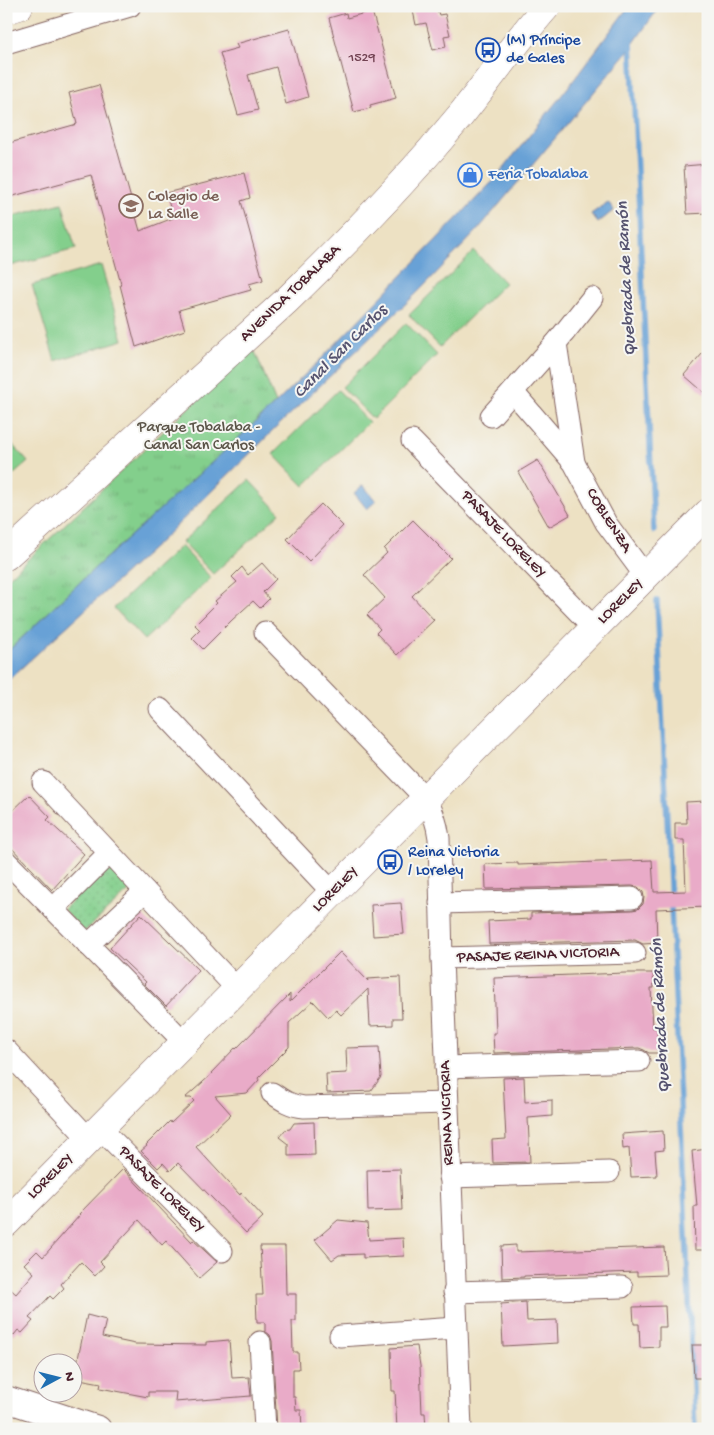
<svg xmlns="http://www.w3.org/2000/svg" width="714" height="1435" font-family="'Gochi Hand',sans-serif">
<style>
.grass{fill:url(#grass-dots);stroke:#66775c}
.park{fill:url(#park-tufts);stroke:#66775c}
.pitch{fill:#83cf8c;stroke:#66775c}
.water{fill:#67a1d6;stroke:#586080}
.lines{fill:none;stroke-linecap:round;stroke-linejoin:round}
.stream{stroke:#67a1d6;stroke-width:5.5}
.building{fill:#e9abc8}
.minor-casing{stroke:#836360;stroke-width:23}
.tertiary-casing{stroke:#836360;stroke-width:28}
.secondary-casing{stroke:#836360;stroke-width:29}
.primary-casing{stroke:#836360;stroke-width:29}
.minor{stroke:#fff;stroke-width:21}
.tertiary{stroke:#fff;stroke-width:26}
.secondary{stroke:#fff;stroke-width:28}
.primary{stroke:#fff;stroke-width:28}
.labels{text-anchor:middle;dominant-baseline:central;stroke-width:4;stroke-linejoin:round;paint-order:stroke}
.number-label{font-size:14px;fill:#724252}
.transit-label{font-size:16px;fill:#164399;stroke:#f6f6f2;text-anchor:start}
.shop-label{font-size:16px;fill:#366cbe;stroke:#f6f6f2;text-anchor:start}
.education-label{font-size:16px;fill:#785e54;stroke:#f6f6f2;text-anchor:start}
.street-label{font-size:16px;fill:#4a1f2b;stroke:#f6f6f2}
.park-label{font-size:16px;fill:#5b5448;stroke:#f6f6f2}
.water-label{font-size:18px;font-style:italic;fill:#56536f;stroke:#f6f6f2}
</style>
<defs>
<pattern id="grass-dots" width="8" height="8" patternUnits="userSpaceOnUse" patternTransform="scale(1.25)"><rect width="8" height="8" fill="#83cf8c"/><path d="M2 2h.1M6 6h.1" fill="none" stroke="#73b179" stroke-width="1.8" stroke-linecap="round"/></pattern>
<pattern id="park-tufts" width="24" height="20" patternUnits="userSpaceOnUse" patternTransform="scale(1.25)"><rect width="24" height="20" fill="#83cf8c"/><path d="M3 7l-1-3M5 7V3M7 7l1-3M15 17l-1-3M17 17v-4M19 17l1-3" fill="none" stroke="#73b179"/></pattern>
</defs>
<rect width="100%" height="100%" fill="#f6f6f2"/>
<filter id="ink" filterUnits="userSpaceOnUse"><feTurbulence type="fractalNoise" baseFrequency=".02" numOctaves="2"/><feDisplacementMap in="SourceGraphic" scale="10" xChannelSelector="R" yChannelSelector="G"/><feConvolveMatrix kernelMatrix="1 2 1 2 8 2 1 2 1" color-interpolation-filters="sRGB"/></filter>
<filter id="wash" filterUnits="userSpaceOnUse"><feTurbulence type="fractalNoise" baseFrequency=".0096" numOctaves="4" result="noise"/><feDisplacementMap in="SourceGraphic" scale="20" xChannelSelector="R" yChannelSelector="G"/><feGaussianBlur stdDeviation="1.12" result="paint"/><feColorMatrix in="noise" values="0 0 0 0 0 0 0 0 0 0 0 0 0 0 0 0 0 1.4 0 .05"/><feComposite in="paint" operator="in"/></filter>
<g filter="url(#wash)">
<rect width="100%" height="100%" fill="#ede1c3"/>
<polygon class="grass" points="109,867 130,890 84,932 63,909"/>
<polygon class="park" points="253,347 276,403 219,456 97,566 6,653 6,580"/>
<g class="pitch">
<polygon points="62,203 76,249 6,267 6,218"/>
<polygon points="474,251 505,283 440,347 409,315"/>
<polygon points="101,265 123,340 55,361 32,285"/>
<polygon points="406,323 437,355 373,419 342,387"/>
<polygon points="338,390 369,422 304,486 273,454"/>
<polygon points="6,437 28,462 6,481"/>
<polygon points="249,480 280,513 213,574 182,542"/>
<polygon points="181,546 211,578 144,640 114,608"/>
</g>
<g class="water">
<polygon points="629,6 660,6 626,54 546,149 476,232 418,292 281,423 164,538 6,682 6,653 97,566 219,456 276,403 323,357 494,180 573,81"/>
<polygon points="608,202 614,210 598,223 591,214"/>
<polygon points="363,485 376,501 367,509 354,493"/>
</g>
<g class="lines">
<g class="stream">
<polyline points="631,41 654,531"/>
<polyline points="657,601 695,1429"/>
</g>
</g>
<g id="blocks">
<g class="building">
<polygon points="412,6 436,6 439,15 445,14 450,35 444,36 446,47 433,50 426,23 416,25"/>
<polygon points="372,11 396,98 370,105 371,108 354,112 329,18 346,13 347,18"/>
<polygon points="289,29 308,97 286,104 276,67 248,75 258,110 238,115 220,53 238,48 236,44"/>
<polygon points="99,85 140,231 173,218 166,193 244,173 250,198 241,201 263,280 249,284 251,290 179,310 185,330 136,347 120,285 121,284 91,175 6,198 6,144 77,124 69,93"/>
<polygon points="708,164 708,213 687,214 684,166"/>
<polygon points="708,347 708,396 684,375"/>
<polygon points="538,460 570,515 549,527 518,472"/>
<polygon points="321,504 343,526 309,561 287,539"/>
<polygon points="413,520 451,558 412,596 434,620 397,655 376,633 380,629 367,615 385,598 364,575 387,553 384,549"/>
<polygon points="262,563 276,579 263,592 269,599 260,608 253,601 232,620 203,649 192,638 200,630 195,625 217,603 215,601 237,582 232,577 242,567 248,575"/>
<polygon points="29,795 50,817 47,820 84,854 52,890 6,842 6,817"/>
<polygon points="705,801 708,859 708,907 656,909 657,943 643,944 635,940 489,944 488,921 531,919 531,913 632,910 638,909 643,904 644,897 643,892 638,887 632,886 486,889 485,864 518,863 518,865 652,860 654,892 686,891 684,840 675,840 675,823 687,823 686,802"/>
<polygon points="401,903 404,934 373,936 371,905"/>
<polygon points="141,914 199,970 166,1006 144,984 146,982 110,948"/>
<polygon points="340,952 368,981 367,979 400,977 402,1018 393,1018 393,1025 370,1026 368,989 341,1015 336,1010 328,1017 313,1001 289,1023 289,1047 258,1078 259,1080 247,1093 215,1096 231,1114 196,1147 240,1195 241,1193 263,1217 246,1233 178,1163 170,1171 163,1163 158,1168 141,1151 147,1146 146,1145 170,1121 171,1123 194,1101 191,1098 185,1098 212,1074 211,1073 235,1048 236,1049 290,994 290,1002"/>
<polygon points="625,973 653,973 654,988 651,988 653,1028 657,1028 658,1053 649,1053 644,1050 639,1048 494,1053 493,1033 496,1033 494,978"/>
<polygon points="379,1047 381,1077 371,1091 327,1093 326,1074 347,1073 346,1048"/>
<polygon points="524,1077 525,1102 552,1100 552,1116 528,1118 530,1162 493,1163 492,1140 506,1139 503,1078"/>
<polygon points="314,1122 315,1155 288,1156 288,1144 279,1137 285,1130 290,1129 294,1123"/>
<polygon points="663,1131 664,1150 655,1151 657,1176 631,1177 629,1148 623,1149 622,1134"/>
<polygon points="708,1149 708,1250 695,1250 694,1206 697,1206 692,1151"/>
<polygon points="123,1169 192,1242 193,1240 217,1262 199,1278 166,1241 162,1245 139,1220 100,1262 104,1266 95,1276 81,1262 61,1284 64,1288 53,1299 50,1296 29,1318 33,1321 22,1333 18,1330 14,1335 6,1328 6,1285 16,1294 34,1273 24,1264 37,1251 43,1257 80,1215 79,1214"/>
<polygon points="400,1169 402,1210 368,1211 367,1170"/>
<polygon points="338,1220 367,1223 369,1240 403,1238 404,1256 363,1258 363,1254 339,1255 332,1260 315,1240"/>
<polygon points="516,1245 516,1252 664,1247 666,1275 637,1276 637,1272 524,1276 524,1277 502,1278 501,1246"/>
<polygon points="260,1246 285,1246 286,1294 296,1294 296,1321 292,1321 293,1352 298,1352 299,1369 293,1369 293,1397 295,1397 296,1410 301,1410 302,1429 277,1429 272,1341 270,1335 265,1331 265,1322 257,1322 256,1295 263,1295"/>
<polygon points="526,1302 527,1321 557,1320 558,1343 503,1346 501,1304"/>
<polygon points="665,1306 666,1327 659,1327 659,1347 640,1348 639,1324 634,1324 633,1307"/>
<polygon points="87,1315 106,1320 102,1337 135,1344 206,1345 206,1342 229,1340 232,1378 249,1377 251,1396 175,1402 176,1392 148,1392 148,1397 100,1388 101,1383 74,1378"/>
<polygon points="692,1345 708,1345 708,1378 694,1378"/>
<polygon points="417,1346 420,1366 422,1413 425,1413 426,1429 397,1429 395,1391 392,1391 391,1348"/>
</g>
</g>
</g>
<g filter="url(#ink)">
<use href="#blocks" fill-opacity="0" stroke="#836360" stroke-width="1"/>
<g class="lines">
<g class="minor-casing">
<g id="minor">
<polyline points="6,43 130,6"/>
<polyline points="556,343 574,462"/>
<polyline points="513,392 574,463 606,523 646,577"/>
<polyline points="491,416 556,343 592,298"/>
<polyline points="412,441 595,629"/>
<path d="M265,632L426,799C433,811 437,823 439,838L442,958L461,1429"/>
<polyline points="160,709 333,893"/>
<polyline points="43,782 237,989"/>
<polyline points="6,861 185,1043"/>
<polyline points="440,903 632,898"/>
<polyline points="53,909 109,853"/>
<polyline points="88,945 145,891"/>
<polyline points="442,958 635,953"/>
<polyline points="6,1050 89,1139"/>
<polyline points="446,1067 639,1061"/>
<path d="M272,1093C282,1100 291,1106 304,1107L447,1103"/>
<polyline points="100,1128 222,1251"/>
<polyline points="450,1177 609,1172"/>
<polyline points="454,1292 622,1287"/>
<polyline points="340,1336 456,1328"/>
<polyline points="260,1342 265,1429"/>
</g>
</g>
<g class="tertiary-casing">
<polyline id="tertiary" points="6,1399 98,1429"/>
</g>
<g class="secondary-casing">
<g id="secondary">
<path d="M6,556L286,301C347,242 406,181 460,116C489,80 516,41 547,6"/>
<polyline points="6,1223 708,513"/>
</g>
</g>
<g class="primary-casing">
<polyline id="primary" points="6,10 19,6"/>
</g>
<use href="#minor" class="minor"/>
<use href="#tertiary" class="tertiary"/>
<use href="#secondary" class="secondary"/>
<use href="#primary" class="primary"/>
</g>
</g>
<defs>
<g id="bus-ring" transform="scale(1.25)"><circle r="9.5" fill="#f6f6f2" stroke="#1a4fb4" stroke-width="1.5"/><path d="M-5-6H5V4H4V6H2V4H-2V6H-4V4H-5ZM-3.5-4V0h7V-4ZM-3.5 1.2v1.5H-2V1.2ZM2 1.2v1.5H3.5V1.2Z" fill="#1a4fb4"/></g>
<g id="shop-ring" transform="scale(1.25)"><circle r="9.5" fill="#f6f6f2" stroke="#3f7fe0" stroke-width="1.5"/><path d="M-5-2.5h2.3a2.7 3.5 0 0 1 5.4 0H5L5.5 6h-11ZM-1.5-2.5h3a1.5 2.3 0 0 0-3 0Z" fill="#3f7fe0"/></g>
<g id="school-ring" transform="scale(1.25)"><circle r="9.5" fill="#f6f6f2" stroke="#8d6e63" stroke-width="1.5"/><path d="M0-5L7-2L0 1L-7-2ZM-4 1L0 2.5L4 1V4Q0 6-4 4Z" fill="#8d6e63"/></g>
</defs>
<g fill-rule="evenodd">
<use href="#bus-ring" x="488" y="50"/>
<use href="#shop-ring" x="470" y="175"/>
<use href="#school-ring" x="131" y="206"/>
<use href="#bus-ring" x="390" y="862"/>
</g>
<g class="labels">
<g class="number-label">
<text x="362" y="58">1529</text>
</g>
<g class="transit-label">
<text x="506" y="41">(M) Príncipe<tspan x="506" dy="18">de Gales</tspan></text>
<text x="408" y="853">Reina Victoria<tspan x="408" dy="18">/ Loreley</tspan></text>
</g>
<g class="shop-label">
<text x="488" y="175">Feria Tobalaba</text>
</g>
<g class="education-label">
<text x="148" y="197">Colegio de<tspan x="148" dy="18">La Salle</tspan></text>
</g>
<g class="street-label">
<text transform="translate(291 294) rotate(-44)">AVENIDA TOBALABA</text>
<text transform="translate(608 521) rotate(58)">COBLENZA</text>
<text transform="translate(503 535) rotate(46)">PASAJE LORELEY</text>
<text transform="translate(621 602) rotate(-45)">LORELEY</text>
<text transform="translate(336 890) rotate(-45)">LORELEY</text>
<text transform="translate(538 956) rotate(-2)">PASAJE REINA VICTORIA</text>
<text transform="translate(448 1113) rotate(-92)">REINA VICTORIA</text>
<text transform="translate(51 1177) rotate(-45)">LORELEY</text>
<text transform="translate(161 1190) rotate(45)">PASAJE LORELEY</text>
</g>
<g class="park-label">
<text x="199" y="428">Parque Tobalaba -<tspan x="199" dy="18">Canal San Carlos</tspan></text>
</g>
<g class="water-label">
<text transform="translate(627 279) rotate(-93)">Quebrada de Ramón</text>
<text transform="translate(341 352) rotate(-45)">Canal San Carlos</text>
<text transform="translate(661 1016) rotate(-93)">Quebrada de Ramón</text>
</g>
</g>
<rect width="714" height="1435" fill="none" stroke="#f6f6f2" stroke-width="25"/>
<g transform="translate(58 1378) rotate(83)"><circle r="24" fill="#f6f6f2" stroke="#b1a0a2"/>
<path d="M0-4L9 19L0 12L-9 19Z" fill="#1f6fb2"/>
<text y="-8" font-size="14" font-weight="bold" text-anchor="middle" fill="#4a1f2b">N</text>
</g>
</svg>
